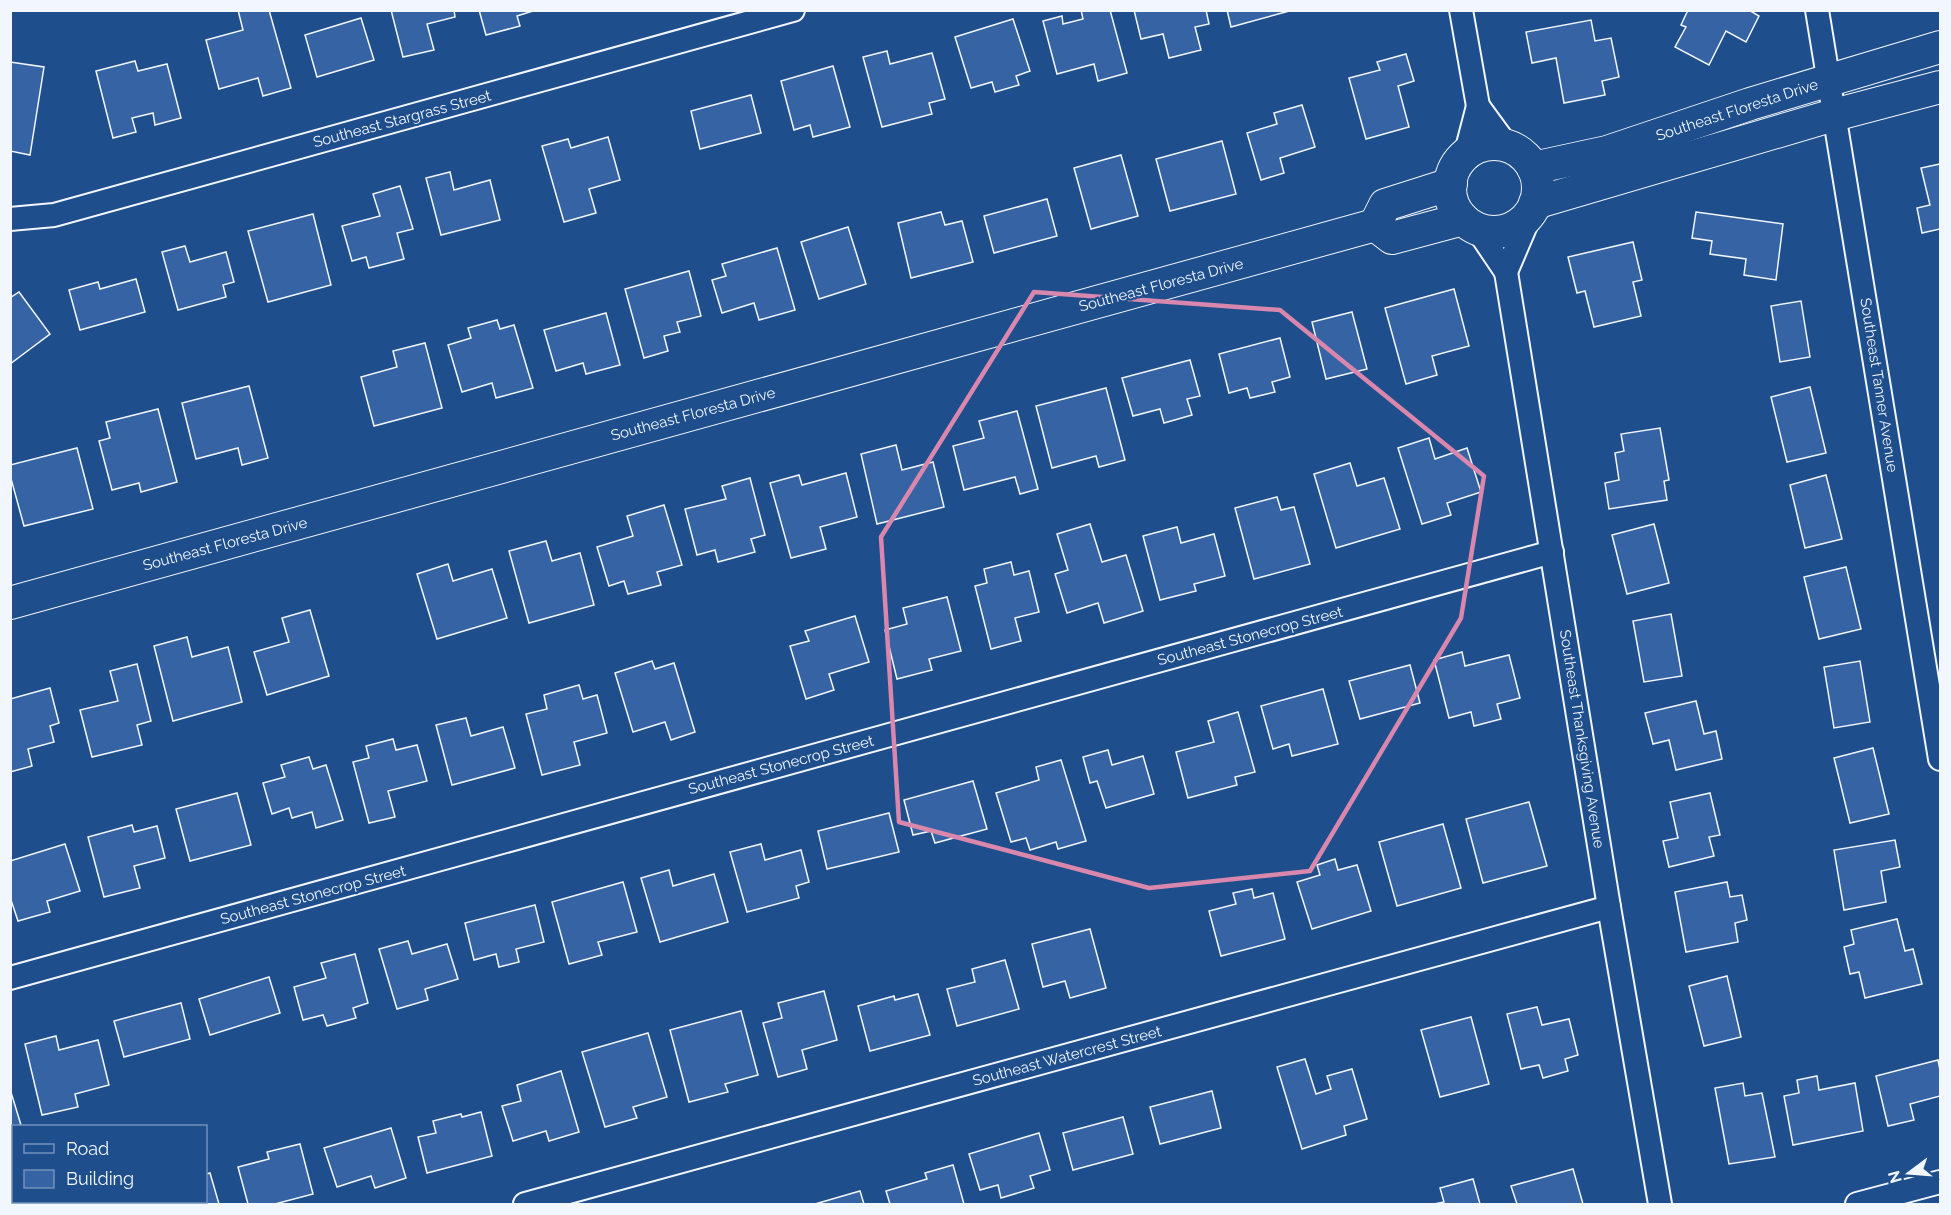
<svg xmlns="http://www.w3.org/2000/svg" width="1951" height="1215" font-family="Raleway,sans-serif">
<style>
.building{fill:#3563a3;stroke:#f2f6ff;stroke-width:1.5}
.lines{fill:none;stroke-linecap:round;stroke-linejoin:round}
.street-casing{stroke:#f2f6ff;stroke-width:26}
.secondary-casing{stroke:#f2f6ff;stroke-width:34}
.street{stroke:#1f4e8c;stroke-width:22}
.secondary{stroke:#1f4e8c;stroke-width:32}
.marked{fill:none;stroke:#da87ad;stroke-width:4.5;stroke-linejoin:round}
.labels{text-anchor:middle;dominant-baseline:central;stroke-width:4.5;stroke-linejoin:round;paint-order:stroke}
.street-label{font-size:15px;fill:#f2f6ff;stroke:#1f4e8c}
</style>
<rect width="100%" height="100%" fill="#1f4e8c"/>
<g class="building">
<polygon points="238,10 269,10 291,88 263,96 258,78 219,89 206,40 243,30"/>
<polygon points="391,10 454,10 455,17 427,24 434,50 403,57"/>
<polygon points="479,10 536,10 517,16 520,26 486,35"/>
<polygon points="1081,10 1110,10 1127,73 1098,81 1094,64 1057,74 1043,21 1062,16 1063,24 1083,19"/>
<polygon points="1134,10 1206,10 1209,24 1195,27 1201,50 1169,58 1163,34 1141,39"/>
<polygon points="1227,10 1293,10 1231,27"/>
<polygon points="1688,10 1749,10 1759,16 1746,42 1726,31 1709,65 1675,47 1686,27 1681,25"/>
<polygon points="361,18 374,60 317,77 305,35"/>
<polygon points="1013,19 1030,71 1016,76 1019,85 995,92 992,82 971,88 955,37"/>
<polygon points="1591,20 1595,41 1611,38 1619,77 1602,81 1605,95 1564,103 1556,58 1532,63 1526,32"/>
<polygon points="887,51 890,64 932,53 945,99 929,103 932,114 882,127 863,57"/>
<polygon points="1406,54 1414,81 1398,86 1409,127 1366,139 1349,78 1380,70 1377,62"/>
<polygon points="135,61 138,71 167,64 181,118 155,125 153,113 132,118 136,132 113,138 96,71"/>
<polygon points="10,62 44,67 30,155 10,151"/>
<polygon points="833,66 850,127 813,137 810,125 794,130 781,81"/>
<polygon points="751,95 761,133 700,149 691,111"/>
<polygon points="1302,105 1315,147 1280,158 1284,173 1261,180 1247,133 1277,124 1274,113"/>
<polygon points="608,137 620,180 589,189 596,213 564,222 542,146 568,139 571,148"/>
<polygon points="1222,141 1236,194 1170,211 1156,159"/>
<polygon points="1121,155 1138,216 1091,229 1074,168"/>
<polygon points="1940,164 1940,229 1922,233 1917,208 1930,205 1921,168"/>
<polygon points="450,172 454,190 490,180 500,220 441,235 426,178"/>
<polygon points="400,186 413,229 397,233 404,259 369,268 366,257 352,261 342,226 380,216 373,194"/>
<polygon points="1047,199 1057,236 994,253 984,216"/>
<polygon points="941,212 945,225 962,221 973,262 911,278 898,223"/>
<polygon points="1696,212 1783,224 1776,280 1744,275 1746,259 1710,254 1712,241 1692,238"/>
<polygon points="313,214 331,285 268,302 248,231"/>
<polygon points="848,227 866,284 819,299 801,242"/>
<polygon points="1633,242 1642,280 1633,282 1641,316 1594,327 1585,291 1577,293 1568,257"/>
<polygon points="185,246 190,262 226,252 234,282 223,285 226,297 178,310 162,252"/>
<polygon points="777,248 795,310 759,320 754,303 722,313 712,280 726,276 722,264"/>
<polygon points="689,271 701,316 677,322 680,332 664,336 668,351 644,358 625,289"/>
<polygon points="136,279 145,312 80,330 69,290 98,282 100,289"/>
<polygon points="1454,289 1469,346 1432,356 1437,375 1406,384 1385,308"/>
<polygon points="19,292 50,334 10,364 10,298"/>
<polygon points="1801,301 1810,357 1780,362 1771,306"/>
<polygon points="1352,312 1367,369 1326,379 1312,322"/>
<polygon points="606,313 620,365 586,374 583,363 556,371 544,330"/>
<polygon points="497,320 500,329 514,325 533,388 496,398 492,383 462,392 448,345 471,338 468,328"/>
<polygon points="1280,338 1290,377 1272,382 1275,392 1250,398 1247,388 1229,393 1219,354"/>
<polygon points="425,343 442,408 374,426 361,377 397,367 393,351"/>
<polygon points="1190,360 1200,396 1187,399 1192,415 1164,423 1160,409 1133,416 1122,378"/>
<polygon points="249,386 268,458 242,465 238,448 196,459 182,403"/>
<polygon points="1810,387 1826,453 1787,462 1771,397"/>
<polygon points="1106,388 1125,460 1099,467 1096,456 1052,468 1036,406"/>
<polygon points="158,409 177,482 141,492 139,483 112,490 99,441 110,438 106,422"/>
<polygon points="1017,411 1038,489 1020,494 1015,477 964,490 953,446 984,438 979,421"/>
<polygon points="1660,428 1669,480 1664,481 1667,500 1609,509 1605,483 1619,480 1615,453 1624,451 1621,434"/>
<polygon points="1429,438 1435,459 1467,448 1481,492 1447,503 1451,515 1422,524 1398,448"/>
<polygon points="896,445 902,470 933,462 944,507 877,524 861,454"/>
<polygon points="77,448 93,509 24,526 10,475 10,465"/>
<polygon points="1350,463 1357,486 1384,478 1400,529 1336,548 1314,474"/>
<polygon points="846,473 857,517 820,527 826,549 791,558 770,483 799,475 802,485"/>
<polygon points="1826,475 1842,539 1805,548 1790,485"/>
<polygon points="750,478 765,535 751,539 755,552 718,562 715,550 697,555 685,509 726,499 722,486"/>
<polygon points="1277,497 1281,510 1294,507 1310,564 1254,579 1235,508"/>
<polygon points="664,505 682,565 657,572 661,585 628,594 624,581 609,586 597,547 633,536 627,516"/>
<polygon points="1090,524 1102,562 1126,555 1143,611 1104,623 1098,603 1067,613 1055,574 1068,570 1057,534"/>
<polygon points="1654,524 1669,583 1627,594 1612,535"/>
<polygon points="1177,527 1181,543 1214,534 1225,576 1194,584 1196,591 1160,600 1143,536"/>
<polygon points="546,541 552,561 580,553 594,605 529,623 509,551"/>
<polygon points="1011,562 1014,575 1029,571 1039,612 1015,618 1021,641 991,649 975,586 987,583 984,569"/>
<polygon points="448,564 453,581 492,569 507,618 437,639 417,574"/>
<polygon points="1846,567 1861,629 1819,639 1804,577"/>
<polygon points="947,597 961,651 929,659 932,670 897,679 885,630 907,624 903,608"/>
<polygon points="310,610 329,676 267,695 254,652 289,642 282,618"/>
<polygon points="1671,614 1682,676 1644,682 1633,621"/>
<polygon points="855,616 869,662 829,674 834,690 806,699 790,646 809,641 805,631"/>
<polygon points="187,637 192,657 228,647 242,702 173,721 154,646"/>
<polygon points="1462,652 1465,666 1509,655 1520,698 1497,704 1501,719 1474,726 1471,712 1449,718 1434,660"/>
<polygon points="652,661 655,669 674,663 695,732 671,740 665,722 633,732 615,673"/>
<polygon points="1860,661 1870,722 1834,728 1824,667"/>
<polygon points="137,664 151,721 137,725 142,745 92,757 80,710 118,701 110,671"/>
<polygon points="1410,665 1420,703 1360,719 1349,681"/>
<polygon points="579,685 583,699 597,695 607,733 574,742 580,765 542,775 526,714 547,709 544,695"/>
<polygon points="50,688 59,723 50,726 54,742 28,749 32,766 10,772 10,699"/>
<polygon points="1323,689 1338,744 1292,756 1289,744 1273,749 1261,706"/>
<polygon points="1696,701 1704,734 1716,731 1722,759 1676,770 1669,740 1653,744 1645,713"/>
<polygon points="1238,712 1255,772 1235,777 1237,785 1188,798 1176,752 1214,742 1208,721"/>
<polygon points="466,718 471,736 503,727 515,768 452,785 436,725"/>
<polygon points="393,739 396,750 417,745 427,781 388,791 395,817 369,823 353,762 369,758 366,746"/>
<polygon points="1873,748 1889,814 1850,823 1834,758"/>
<polygon points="1108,750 1112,765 1143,756 1154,794 1106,808 1097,781 1090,783 1083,757"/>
<polygon points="309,757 313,769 326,765 343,820 316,828 312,812 292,818 289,808 272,814 263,783 285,777 281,765"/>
<polygon points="1061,760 1086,841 1058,849 1056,842 1030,850 1026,838 1011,842 996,793 1039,780 1036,767"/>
<polygon points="973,781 987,829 935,843 931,831 913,835 904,800"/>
<polygon points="237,793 251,845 190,861 176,809"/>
<polygon points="1710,793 1720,835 1709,837 1714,856 1669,867 1663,841 1678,838 1670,802"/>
<polygon points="1529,802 1547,866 1483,883 1466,819"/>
<polygon points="889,813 899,852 827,869 818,831"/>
<polygon points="1443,824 1461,888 1397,906 1379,842"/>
<polygon points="132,825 134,832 157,826 165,858 134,866 140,888 104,897 88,837"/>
<polygon points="1895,840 1900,867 1881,871 1886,902 1844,910 1834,850"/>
<polygon points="65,844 80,891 47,901 50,912 18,921 10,897 10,861"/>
<polygon points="761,844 765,860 801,850 809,882 796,886 799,898 747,912 730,852"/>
<polygon points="1335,859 1338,870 1357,865 1371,911 1312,929 1297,882 1320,875 1317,865"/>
<polygon points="669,870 673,886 714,874 728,922 660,942 641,878"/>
<polygon points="623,882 637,932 598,942 602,955 569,964 552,902"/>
<polygon points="1727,882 1730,897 1742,895 1747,920 1735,923 1738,942 1686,952 1675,892"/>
<polygon points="1252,889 1254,898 1273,893 1285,939 1221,956 1209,911 1236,904 1233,893"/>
<polygon points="535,905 544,942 516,949 519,962 499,967 496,954 474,960 465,923"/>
<polygon points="1897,919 1905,951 1913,949 1922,984 1865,998 1859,972 1850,974 1844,947 1854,944 1851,930"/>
<polygon points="1090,929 1106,988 1070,998 1065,981 1043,987 1032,944"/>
<polygon points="408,941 412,954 447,944 458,979 425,989 428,1000 397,1009 379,949"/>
<polygon points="355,954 368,1003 353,1008 356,1018 327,1026 323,1015 303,1020 294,987 326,978 321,963"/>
<polygon points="1005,960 1019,1009 957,1026 947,989 975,982 972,969"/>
<polygon points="1727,976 1741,1037 1704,1046 1689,986"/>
<polygon points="269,977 280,1013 210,1035 199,999"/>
<polygon points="824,991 837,1040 802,1050 807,1069 778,1077 763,1023 782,1018 778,1003"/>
<polygon points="918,994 930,1035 870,1051 858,1006 894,996 895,1000"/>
<polygon points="181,1003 190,1039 124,1057 114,1021"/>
<polygon points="1537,1007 1542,1025 1569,1019 1578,1055 1565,1059 1568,1071 1543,1078 1539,1065 1521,1069 1507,1014"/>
<polygon points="741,1011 758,1075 725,1084 728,1092 689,1102 670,1030"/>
<polygon points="1471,1017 1489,1084 1440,1097 1421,1030"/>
<polygon points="648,1033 667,1097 633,1107 637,1118 605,1127 582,1052"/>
<polygon points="56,1036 59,1050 98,1040 109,1085 75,1094 78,1107 42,1115 25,1044"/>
<polygon points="1305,1059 1316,1094 1331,1089 1327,1076 1352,1069 1367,1119 1344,1126 1346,1135 1302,1149 1277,1067"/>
<polygon points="1938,1060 1940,1070 1940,1096 1910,1104 1914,1120 1888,1126 1876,1076"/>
<polygon points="561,1071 579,1132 549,1141 546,1131 513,1141 502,1106 521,1101 517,1085"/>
<polygon points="1817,1076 1819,1090 1855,1083 1863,1131 1793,1145 1784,1096 1799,1093 1797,1080"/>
<polygon points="1743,1083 1745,1096 1762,1093 1775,1157 1729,1164 1715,1088"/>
<polygon points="10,1089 21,1125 10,1128"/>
<polygon points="1212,1091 1221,1128 1160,1144 1150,1107"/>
<polygon points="481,1112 492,1156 427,1173 418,1137 436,1133 433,1121 461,1114 462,1117"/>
<polygon points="1123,1117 1133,1154 1073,1170 1063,1133"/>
<polygon points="391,1128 406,1178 375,1188 371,1176 337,1187 324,1148"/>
<polygon points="1039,1133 1050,1170 1030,1176 1034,1188 1001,1198 998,1185 980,1190 969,1154"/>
<polygon points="300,1144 313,1194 275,1204 248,1204 238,1167 269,1159 267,1152"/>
<polygon points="953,1165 964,1204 890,1204 886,1191 927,1179 925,1173"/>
<polygon points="1573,1169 1583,1204 1517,1204 1511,1186"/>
<polygon points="210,1173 219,1204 156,1204 156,1202 206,1202 206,1174"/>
<polygon points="1473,1179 1480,1204 1434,1204 1444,1202 1440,1188"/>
<polygon points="860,1191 864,1204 815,1204"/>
<polygon points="58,1202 125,1202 126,1204 59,1204"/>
</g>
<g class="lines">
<g class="street-casing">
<g id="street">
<polyline points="1461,10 1478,106"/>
<polyline points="1817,10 1940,759"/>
<polyline points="1465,156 1478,106 1508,147"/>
<polyline points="10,219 54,215 793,10"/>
<polyline points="1477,229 1506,272 1532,211"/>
<polyline points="1506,272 1609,907 1660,1204"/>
<polyline points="10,978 1552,552"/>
<polyline points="525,1204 1609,907"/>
<polyline points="1857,1204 1940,1182"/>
</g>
</g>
<g class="secondary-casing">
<g id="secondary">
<circle cx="1494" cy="188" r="44"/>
<polyline points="1533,168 1607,152 1750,104 1940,47"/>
<polyline points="1535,203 1834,115 1940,87"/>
<polyline points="1375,225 1392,238 1463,219"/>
<polyline points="10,603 1375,225 1385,205 1451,184"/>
</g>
</g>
<use href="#street" class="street"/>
<use href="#secondary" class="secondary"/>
</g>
<path class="marked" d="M1034,292L1280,310L1484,476L1461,618L1310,871L1149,888L899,822L881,537Z"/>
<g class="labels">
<g class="street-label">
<text transform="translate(1737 110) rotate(-18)">Southeast Floresta Drive</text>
<text transform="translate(402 119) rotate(-15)">Southeast Stargrass Street</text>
<text transform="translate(1161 285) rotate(-15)">Southeast Floresta Drive</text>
<text transform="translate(1879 385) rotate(81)">Southeast Tanner Avenue</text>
<text transform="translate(693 414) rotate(-15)">Southeast Floresta Drive</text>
<text transform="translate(225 544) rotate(-15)">Southeast Floresta Drive</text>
<text transform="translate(1250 636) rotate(-15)">Southeast Stonecrop Street</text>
<text transform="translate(1582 739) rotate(81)">Southeast Thanksgiving Avenue</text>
<text transform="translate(781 765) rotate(-15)">Southeast Stonecrop Street</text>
<text transform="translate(313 895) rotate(-15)">Southeast Stonecrop Street</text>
<text transform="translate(1067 1056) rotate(-15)">Southeast Watercrest Street</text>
</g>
</g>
<rect width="1951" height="1215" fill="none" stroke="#f2f6ff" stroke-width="24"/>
<rect x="12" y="1125" width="195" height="78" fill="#1f4e8c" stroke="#7391ba" stroke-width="1.5"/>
<rect x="24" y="1144" width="30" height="9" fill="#1f4e8c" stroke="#7391ba" stroke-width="1.5"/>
<text x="66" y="1155" font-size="18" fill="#f2f6ff">Road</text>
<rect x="24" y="1170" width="30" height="18" fill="#3563a3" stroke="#7391ba" stroke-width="1.5"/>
<text x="66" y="1185" font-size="18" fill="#f2f6ff">Building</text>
<g transform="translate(1909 1173) rotate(254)" stroke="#1f4e8c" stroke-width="4.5" paint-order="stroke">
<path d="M0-4.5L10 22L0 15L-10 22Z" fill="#f2f6ff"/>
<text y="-9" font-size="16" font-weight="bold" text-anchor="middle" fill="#f2f6ff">N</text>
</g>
</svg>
